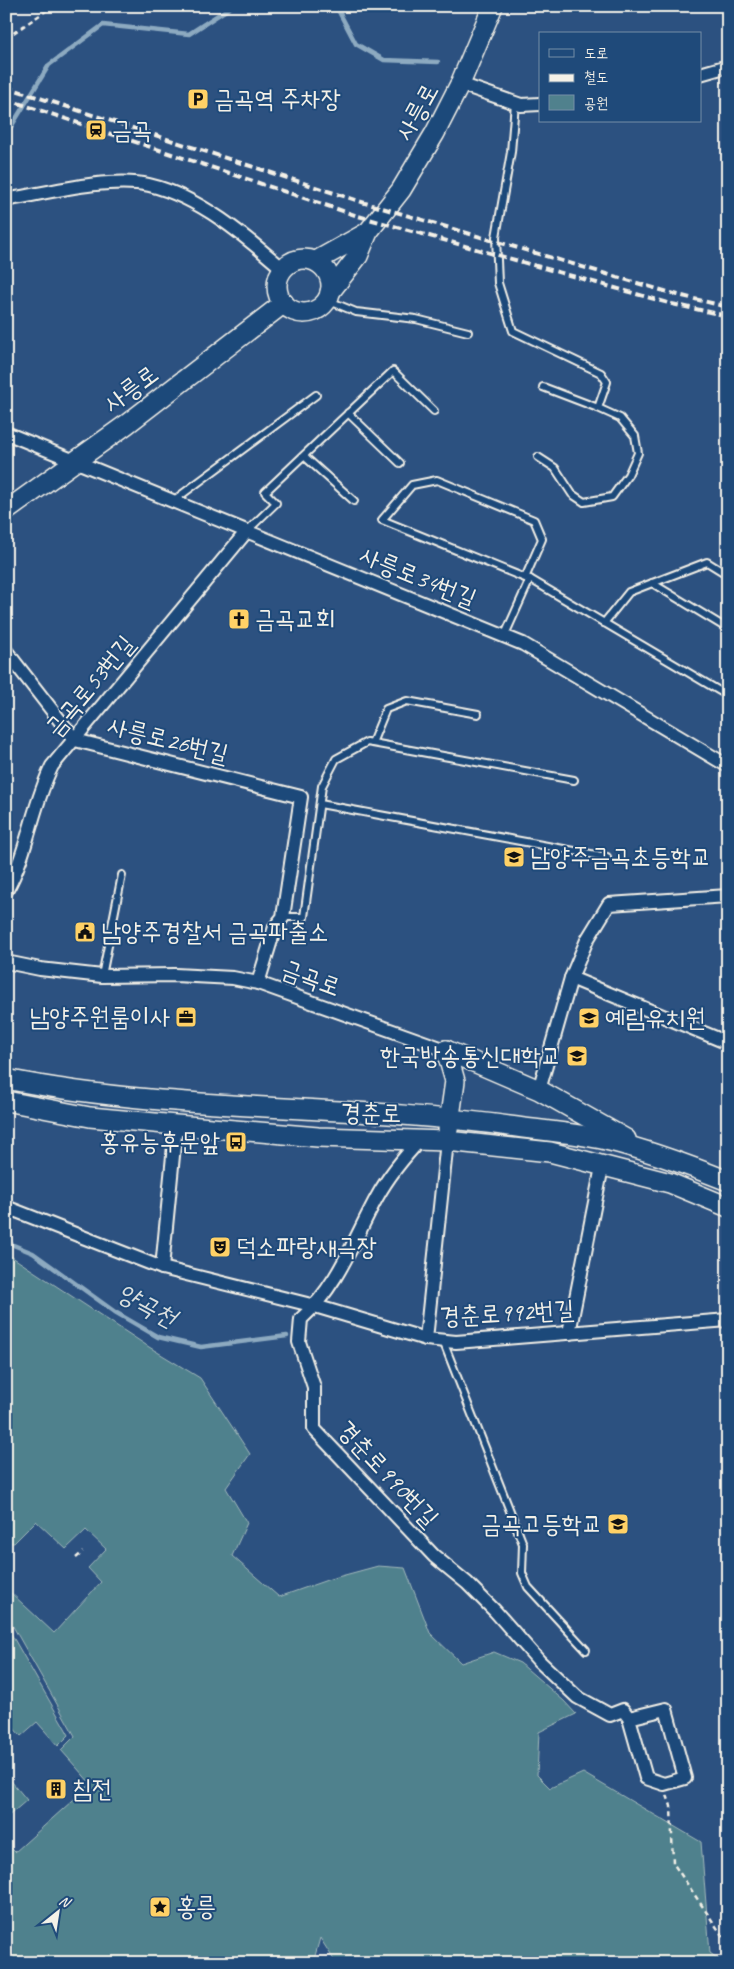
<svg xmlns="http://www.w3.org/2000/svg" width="734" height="1969" font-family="Caveat,'Poor Story',sans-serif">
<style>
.green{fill:#50818d;stroke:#a2b9ba}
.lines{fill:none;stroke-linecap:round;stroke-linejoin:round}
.stream{stroke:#8daac0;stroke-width:4.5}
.lane-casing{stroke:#f4f1e8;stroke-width:10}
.street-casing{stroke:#f4f1e8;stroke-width:16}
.secondary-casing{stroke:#f4f1e8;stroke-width:22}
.path{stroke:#f4f1e8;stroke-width:2.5;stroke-dasharray:5 4;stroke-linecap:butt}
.lane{stroke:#1f4a7a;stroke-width:6}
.street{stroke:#1f4a7a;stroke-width:12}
.secondary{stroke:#1f4a7a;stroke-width:19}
.rail{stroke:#f4f1e8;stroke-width:4;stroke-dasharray:8 4;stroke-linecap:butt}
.labels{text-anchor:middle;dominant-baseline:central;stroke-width:4;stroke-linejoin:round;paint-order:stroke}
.poi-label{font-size:25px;fill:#f4f1e8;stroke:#1f4a7a;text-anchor:start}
.street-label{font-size:25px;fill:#f4f1e8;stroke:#1f4a7a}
.water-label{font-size:26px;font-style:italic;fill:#dadfde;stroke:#1f4a7a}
</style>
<rect width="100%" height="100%" fill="#2c5180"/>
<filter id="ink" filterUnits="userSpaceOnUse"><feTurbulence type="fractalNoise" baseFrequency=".02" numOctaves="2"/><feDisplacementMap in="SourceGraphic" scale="10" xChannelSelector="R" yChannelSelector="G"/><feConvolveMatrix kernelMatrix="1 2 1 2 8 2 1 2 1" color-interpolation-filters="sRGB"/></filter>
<g filter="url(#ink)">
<g class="green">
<polygon points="6,1253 149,1347 200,1378 250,1454 226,1488 247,1523 232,1556 279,1597 330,1579 378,1566 405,1568 430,1633 461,1663 494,1652 520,1663 564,1701 576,1714 539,1732 537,1775 550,1788 583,1773 701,1842 710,1953 724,1963 336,1963 320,1938 313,1963 6,1963 6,1843 15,1852 91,1784 61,1750 75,1736 6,1614 6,1594 9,1591 54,1633 101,1582 88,1568 106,1549 86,1530 66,1549 36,1521 14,1543 6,1543"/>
<polygon points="6,1625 69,1735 58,1746 37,1722 21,1736 6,1720"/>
<polygon points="6,1775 27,1800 6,1818"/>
</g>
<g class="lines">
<g class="stream">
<polyline points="336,6 356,44 384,60 438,62"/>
<polyline points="6,135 49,65 103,25 189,34 232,6"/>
<polyline points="6,1242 33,1253 115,1312 158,1337 201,1347 287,1336"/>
</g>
<g class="lane-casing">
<g id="lane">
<polyline points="515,103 511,152 496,237 498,283 513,331 601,373 607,382 598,408 620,418 635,436 638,453 628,475 612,497 584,502 572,494 555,468 538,457"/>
<polyline points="327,300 356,312 416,319 468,332"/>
<polyline points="543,387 598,408"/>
<polyline points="348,413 400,463"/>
<polyline points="304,456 354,501"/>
<polyline points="173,501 316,395"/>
<polyline points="247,531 276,503 265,492 393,371 434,411"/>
<polyline points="530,579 728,696"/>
<polyline points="652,583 728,629"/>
<polyline points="604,623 629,592 707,562 728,575"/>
<polyline points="504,637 530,579 525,578 382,520 412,485 437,480 534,520 542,539 525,578"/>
<polyline points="372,743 386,709 407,701 478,714"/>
<polyline points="320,804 607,857"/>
<polyline points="283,917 304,917 322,786 336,759 367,742 574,780"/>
<polyline points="102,976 122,875"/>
<polyline points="443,1341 523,1544 522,1573 528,1587 586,1650"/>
</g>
</g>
<g class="street-casing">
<g id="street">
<polyline points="700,74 728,66"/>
<polyline points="460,84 521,105 540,104"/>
<path d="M6,200C46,193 110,176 149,185C200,197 245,236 283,269"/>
<polyline points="6,433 523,644 728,766"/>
<polyline points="6,651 75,740 301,797 283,917 275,927 258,983"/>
<path d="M6,891C28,853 32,806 52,766L247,531"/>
<polyline points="6,962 40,969 102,976 175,975 233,978 258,983 446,1050"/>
<polyline points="571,978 728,1043"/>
<polyline points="539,1090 571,978 587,940 609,904 728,896"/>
<path d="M421,1139C404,1157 389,1175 377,1197C354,1239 338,1286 301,1319L299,1342L314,1387V1429L434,1556L467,1583L495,1611L539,1661L577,1697L610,1715L623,1710L629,1718L646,1778L664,1784L685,1778L666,1709L629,1718"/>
<polyline points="447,1141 426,1339 456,1342 728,1320"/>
<polyline points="6,1207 162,1268 315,1306 426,1339"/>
<polyline points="162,1268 176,1125"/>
<polyline points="569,1333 602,1167"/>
</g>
</g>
<g class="secondary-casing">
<g id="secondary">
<circle cx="304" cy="286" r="27"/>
<polyline points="316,261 368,232"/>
<polyline points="330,292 358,256 368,232 401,190 435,133 460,84 493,6"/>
<polyline points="6,511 127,424 284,303"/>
<polyline points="446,1050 539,1090 626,1139"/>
<polyline points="446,1050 455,1081 448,1130"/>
<path d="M6,1079C175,1113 347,1103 517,1127C546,1131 577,1133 606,1140C648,1150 688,1165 728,1181"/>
<polyline points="6,1101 90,1117 176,1125 318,1137 447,1141 550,1152 670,1183 728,1207"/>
</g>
</g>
<g class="path">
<polyline points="6,38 53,6"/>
<polyline points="76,1558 83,1552"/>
<polyline points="667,1795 671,1806 673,1863 728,1944"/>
</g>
<use href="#lane" class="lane"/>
<use href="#street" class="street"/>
<use href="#secondary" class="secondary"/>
<g class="rail">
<polyline points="6,87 365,203 678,295 728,307"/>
<polyline points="6,99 358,216 672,304 728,316"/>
</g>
</g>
</g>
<defs>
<g id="parking-square" transform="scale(1.125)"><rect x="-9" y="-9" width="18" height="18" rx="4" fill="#ffd166" stroke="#1f4a7a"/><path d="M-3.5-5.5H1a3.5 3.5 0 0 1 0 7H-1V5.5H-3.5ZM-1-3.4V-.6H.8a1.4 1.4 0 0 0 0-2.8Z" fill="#111"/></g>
<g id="station-square" transform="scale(1.125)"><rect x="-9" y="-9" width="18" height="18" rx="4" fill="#ffd166" stroke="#1f4a7a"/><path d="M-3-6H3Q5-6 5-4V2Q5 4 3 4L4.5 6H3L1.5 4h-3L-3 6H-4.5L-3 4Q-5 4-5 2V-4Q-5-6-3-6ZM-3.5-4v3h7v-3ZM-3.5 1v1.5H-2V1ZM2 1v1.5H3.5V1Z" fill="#111"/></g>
<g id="church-square" transform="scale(1.125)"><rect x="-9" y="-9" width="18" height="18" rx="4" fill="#ffd166" stroke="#1f4a7a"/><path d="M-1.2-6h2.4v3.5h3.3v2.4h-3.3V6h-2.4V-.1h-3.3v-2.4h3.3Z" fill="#111"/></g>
<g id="school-square" transform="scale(1.125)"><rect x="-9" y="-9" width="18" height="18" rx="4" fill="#ffd166" stroke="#1f4a7a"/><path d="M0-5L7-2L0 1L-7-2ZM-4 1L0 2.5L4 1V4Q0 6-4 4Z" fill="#111"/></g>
<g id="civic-square" transform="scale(1.125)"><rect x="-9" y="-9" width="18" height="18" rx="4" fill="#ffd166" stroke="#1f4a7a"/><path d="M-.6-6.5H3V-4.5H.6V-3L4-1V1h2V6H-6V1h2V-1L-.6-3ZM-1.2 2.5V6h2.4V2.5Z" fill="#111"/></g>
<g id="office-square" transform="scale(1.125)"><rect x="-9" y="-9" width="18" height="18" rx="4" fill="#ffd166" stroke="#1f4a7a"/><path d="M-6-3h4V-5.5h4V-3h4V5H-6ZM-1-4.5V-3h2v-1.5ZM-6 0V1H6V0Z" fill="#111"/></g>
<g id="university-square" transform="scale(1.125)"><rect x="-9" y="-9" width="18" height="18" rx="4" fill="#ffd166" stroke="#1f4a7a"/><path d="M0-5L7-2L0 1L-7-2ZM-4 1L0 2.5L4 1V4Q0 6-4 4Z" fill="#111"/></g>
<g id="bus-square" transform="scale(1.125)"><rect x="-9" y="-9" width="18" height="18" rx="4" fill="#ffd166" stroke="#1f4a7a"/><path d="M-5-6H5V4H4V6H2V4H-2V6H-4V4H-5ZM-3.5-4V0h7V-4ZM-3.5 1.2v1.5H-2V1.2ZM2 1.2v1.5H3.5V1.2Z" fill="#111"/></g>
<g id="theatre-square" transform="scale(1.125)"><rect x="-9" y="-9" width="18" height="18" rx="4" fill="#ffd166" stroke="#1f4a7a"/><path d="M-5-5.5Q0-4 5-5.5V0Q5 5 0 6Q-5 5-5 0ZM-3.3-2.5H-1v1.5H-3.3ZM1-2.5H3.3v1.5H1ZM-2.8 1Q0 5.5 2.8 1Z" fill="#111"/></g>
<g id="building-square" transform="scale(1.125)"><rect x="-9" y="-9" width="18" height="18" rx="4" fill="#ffd166" stroke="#1f4a7a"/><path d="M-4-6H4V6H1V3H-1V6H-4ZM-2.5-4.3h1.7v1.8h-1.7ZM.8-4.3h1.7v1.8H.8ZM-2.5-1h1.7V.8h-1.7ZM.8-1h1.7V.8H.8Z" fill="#111"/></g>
<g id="sight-square" transform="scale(1.125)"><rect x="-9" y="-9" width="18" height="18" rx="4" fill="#ffd166" stroke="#1f4a7a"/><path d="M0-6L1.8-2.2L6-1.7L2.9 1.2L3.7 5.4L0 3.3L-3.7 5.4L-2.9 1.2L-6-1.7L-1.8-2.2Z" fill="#111"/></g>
</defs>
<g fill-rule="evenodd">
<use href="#parking-square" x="198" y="99"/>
<use href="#station-square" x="96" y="130"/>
<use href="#church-square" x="239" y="619"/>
<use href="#school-square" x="514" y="857"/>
<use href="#civic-square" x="85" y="932"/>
<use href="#office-square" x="186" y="1017"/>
<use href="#school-square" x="589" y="1018"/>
<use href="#university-square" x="577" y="1056"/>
<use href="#bus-square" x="236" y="1142"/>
<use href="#theatre-square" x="220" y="1247"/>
<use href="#school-square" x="618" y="1524"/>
<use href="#building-square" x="56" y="1789"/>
<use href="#sight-square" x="160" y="1907"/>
</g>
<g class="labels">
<g class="poi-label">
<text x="214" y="99">금곡역 주차장</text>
<text x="112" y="130">금곡</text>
<text x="255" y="619">금곡교회</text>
<text x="530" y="857">남양주금곡초등학교</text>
<text x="101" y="932">남양주경찰서 금곡파출소</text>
<text x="170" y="1017" text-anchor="end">남양주원룸이사</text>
<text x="605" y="1018">예림유치원</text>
<text x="561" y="1056" text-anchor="end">한국방송통신대학교</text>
<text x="220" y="1142" text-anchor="end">홍유능후문앞</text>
<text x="236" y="1247">덕소파랑새극장</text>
<text x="602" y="1524" text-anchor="end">금곡고등학교</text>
<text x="72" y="1789">침전</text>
<text x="176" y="1907">홍릉</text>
</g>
<g class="street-label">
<text transform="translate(417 112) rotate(-61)">사릉로</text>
<text transform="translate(131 389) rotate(-37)">사릉로</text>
<text transform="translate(418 577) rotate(22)">사릉로34번길</text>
<text transform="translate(90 686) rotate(-50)">금곡로53번길</text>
<text transform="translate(168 740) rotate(14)">사릉로26번길</text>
<text transform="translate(311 978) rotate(20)">금곡로</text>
<text transform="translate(371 1113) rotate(1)">경춘로</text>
<text transform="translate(507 1313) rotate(-3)">경춘로992번길</text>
<text transform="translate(388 1474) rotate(47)">경춘로990번길</text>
</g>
<g class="water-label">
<text transform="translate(147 1305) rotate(28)">양곡천</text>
</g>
</g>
<rect width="734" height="1969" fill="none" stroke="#1f4a7a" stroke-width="25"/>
<rect x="12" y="12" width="709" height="1944" fill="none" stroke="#f4f1e8" stroke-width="2" filter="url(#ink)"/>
<rect x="539" y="32" width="162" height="90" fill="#1f4a7a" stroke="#748da6"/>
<rect x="549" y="49" width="25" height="8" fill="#1f4a7a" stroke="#748da6"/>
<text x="584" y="58" font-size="15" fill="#f4f1e8">도로</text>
<rect x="549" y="74" width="25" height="8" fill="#f4f1e8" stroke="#748da6"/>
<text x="584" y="82" font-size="15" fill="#f4f1e8">철도</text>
<rect x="549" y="95" width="25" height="15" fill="#50818d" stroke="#748da6"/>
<text x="584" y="108" font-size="15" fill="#f4f1e8">공원</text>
<g transform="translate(58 1912) rotate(30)" stroke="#1f4a7a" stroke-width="4" paint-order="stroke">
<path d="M0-4L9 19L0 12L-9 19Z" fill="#f4f1e8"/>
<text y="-8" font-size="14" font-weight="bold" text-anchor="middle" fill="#f4f1e8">N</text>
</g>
</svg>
